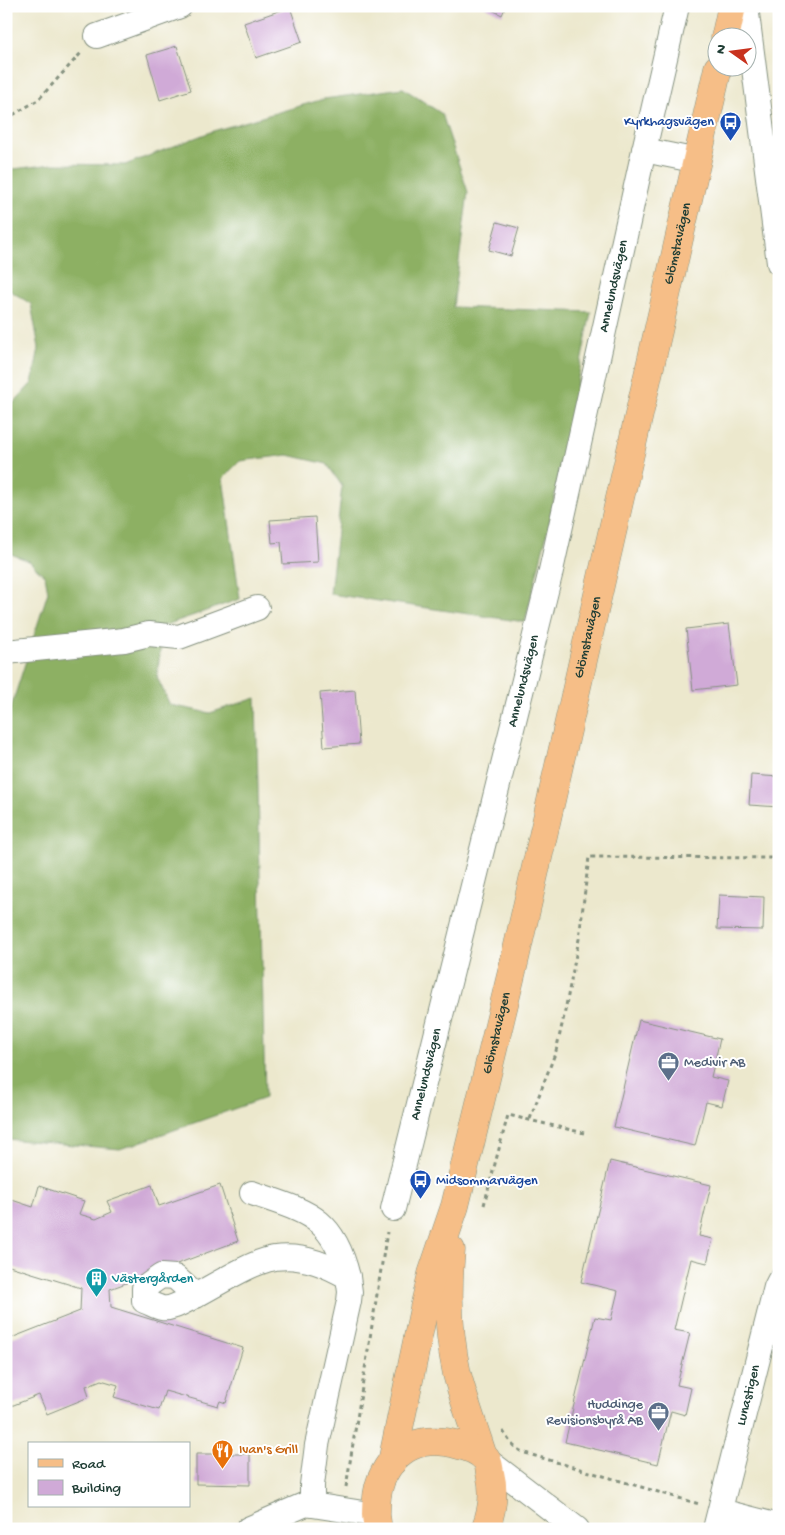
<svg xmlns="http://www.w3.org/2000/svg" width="785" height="1535" font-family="'Gochi Hand',sans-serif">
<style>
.forest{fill:#8db064;stroke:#56764c}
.building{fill:#d0aad7}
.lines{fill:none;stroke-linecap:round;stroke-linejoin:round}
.minor-casing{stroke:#869280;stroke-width:26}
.major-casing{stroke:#869280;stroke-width:29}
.path{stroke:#869280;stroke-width:3;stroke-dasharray:4 4;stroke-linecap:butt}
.minor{stroke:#fff;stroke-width:24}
.major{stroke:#f6be87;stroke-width:28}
.labels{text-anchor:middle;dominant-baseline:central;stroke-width:4;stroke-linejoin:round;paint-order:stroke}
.transit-label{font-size:14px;fill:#164399;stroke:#fff;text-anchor:end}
.street-label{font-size:14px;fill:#1f3d34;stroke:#fff}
.service-label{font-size:14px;fill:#4e5e75;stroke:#fff;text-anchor:start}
.culture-label{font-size:14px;fill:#0d838f;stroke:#fff;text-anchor:start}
.food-label{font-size:14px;fill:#c56008;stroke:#fff;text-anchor:start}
</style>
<rect width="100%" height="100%" fill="#fff"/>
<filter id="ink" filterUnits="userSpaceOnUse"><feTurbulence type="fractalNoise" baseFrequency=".02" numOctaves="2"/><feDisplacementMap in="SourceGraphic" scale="10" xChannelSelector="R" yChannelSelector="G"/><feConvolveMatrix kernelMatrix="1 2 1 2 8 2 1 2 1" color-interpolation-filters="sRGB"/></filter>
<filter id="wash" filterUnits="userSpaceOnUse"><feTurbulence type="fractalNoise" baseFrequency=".0096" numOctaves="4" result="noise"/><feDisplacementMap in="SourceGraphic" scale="20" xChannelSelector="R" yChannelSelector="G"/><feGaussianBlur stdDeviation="1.12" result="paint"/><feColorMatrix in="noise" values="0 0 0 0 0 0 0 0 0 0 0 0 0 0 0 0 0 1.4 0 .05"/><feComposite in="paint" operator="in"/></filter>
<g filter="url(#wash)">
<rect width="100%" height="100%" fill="#ece8cd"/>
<path class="forest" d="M403,88L442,114L468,192L453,307L591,312L549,525L525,622L330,594L342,486L327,464L288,455L240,461L223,478L240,599L163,626L157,677L170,705L210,713L256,698L265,1098L120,1149L6,1139V723L48,592L45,576L29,561L6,552V411L32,383L39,348L31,304L9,290H6V170L53,164L125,165L213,131L324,99Z"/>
<g id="blocks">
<g class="building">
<path d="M484,6H506L502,15Z"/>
<path d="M290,7L302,42L256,58L244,23Z"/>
<path d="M177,46L191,90L160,100L147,55Z"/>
<path d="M497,222L519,228L511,256L489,250Z"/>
<path d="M315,517L318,562L283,564L281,542L272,543L270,520Z"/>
<path d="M729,624L737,685L693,690L686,629Z"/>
<path d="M355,690L359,744L324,747L320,693Z"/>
<path d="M751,775L779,777V807L749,805Z"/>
<path d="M719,895L764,897L763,930L717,929Z"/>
<path d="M639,1020L720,1039L711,1077L728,1081L722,1106L706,1102L695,1146L614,1127Z"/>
<path d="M610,1161L711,1185L699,1236L713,1239L707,1263L691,1259L674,1330L690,1333L677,1385L691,1388L685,1415L671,1411L658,1464L565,1442L595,1317L611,1320L618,1291L581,1282Z"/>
<path d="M152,1185L159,1206L220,1185L238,1241L110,1289L111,1307L243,1348L226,1403L220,1401L218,1406L165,1391L159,1410L114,1397L118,1385L101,1380L86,1386L89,1397L47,1414L39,1395L6,1408V1340L80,1311L81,1288L6,1265V1198L33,1207L39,1186L84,1201L79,1214L96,1219L112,1212L107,1201Z"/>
<path d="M196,1454H250V1485L196,1484Z"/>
</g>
</g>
</g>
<g filter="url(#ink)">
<use href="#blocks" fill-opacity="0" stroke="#869280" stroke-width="1"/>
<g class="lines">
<defs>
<g id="minor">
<path d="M746,6L779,263"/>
<path d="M97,36L180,6"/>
<path d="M644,150L698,161"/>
<path d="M6,652L124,640L149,634L179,637L257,608"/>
<path d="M252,1193C306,1212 333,1215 348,1277"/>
<path id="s1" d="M393,1209L550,575L644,150L677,6"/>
<path d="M196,1296L175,1277L161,1276L144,1288V1301C150,1303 157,1307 162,1308C171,1310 183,1302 191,1298C213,1287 252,1261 275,1258C301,1254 326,1264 348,1277L350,1292L349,1301L317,1445L312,1485V1505"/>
<path d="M488,1461L577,1529"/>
<path d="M721,1511L779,1526"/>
<path d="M248,1529L306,1504L376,1515"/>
<path id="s2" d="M715,1529L776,1287L779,1281"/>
</g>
<g id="major">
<path d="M725,38L732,6"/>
<path d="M451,1250C447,1291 448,1333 457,1374C464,1401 474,1428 483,1456"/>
<path id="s3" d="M392,1462L424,1308L432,1274L455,1206L514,963L718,68"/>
<path d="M377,1529C378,1523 376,1519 376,1514C376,1503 377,1490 381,1480C396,1445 424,1435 459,1445C468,1447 479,1451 486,1459C489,1463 489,1468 490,1473C495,1493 493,1510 485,1529"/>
</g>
</defs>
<use href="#minor" class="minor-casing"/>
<use href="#major" class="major-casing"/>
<g class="path">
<path d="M6,119L38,100L81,53"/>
<path d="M530,1119L556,1051L564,1016L579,939L589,857L779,858"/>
<path d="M484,1205L508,1115L584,1133"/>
<path d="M503,1431C509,1441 514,1449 525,1453L699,1504"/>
<path d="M346,1487L387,1232"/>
</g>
<use href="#minor" class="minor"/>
<use href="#major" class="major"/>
</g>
</g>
<defs>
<symbol id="bus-pin" viewBox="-11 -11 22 30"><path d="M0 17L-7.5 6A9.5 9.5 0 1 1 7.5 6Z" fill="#1a4fb4" stroke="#fff"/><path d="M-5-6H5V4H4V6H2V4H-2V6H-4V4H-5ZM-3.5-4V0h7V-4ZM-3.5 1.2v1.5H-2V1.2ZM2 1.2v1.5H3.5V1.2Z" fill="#fff"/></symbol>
<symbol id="office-pin" viewBox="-11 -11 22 30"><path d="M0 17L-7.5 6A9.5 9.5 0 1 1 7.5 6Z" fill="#5c6f8a" stroke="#fff"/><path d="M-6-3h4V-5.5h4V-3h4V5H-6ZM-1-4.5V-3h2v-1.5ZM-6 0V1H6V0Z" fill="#fff"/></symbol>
<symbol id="building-pin" viewBox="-11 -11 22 30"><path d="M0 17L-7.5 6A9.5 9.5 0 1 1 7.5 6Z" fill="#0f9aa8" stroke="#fff"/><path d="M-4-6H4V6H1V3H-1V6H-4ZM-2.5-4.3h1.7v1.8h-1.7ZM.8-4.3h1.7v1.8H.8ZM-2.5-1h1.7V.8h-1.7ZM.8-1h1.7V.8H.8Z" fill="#fff"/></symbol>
<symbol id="restaurant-pin" viewBox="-11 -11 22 30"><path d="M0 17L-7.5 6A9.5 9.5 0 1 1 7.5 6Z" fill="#e8710a" stroke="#fff"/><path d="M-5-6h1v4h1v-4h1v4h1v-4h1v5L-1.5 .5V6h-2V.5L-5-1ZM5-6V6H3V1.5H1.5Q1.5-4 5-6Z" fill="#fff"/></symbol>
</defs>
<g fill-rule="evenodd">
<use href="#bus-pin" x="718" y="110" width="25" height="34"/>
<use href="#office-pin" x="656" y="1050" width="25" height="34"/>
<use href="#bus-pin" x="408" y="1168" width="25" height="34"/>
<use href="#building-pin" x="84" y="1266" width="25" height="34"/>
<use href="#office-pin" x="646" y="1400" width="25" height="34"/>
<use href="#restaurant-pin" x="210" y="1438" width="25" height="34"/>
</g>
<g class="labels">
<g class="transit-label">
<text x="714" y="122">Kyrkhagsvägen</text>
<text x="436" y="1181" text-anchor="start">Midsommarvägen</text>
</g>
<g class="street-label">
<text stroke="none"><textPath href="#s3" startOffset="1252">Glömstavägen</textPath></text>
<text stroke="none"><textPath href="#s1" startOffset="949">Annelundsvägen</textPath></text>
<text stroke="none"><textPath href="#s3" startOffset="848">Glömstavägen</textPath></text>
<text stroke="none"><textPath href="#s1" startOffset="544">Annelundsvägen</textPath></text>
<text stroke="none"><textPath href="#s3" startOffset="442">Glömstavägen</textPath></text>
<text stroke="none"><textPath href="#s1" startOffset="139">Annelundsvägen</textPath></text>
<text stroke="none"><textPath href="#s2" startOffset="138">Lunastigen</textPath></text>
</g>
<g class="service-label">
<text x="684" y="1063">Medivir AB</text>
<text x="643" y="1405" text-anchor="end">Huddinge<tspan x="643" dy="16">Revisionsbyrå AB</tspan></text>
</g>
<g class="culture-label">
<text x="112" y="1279">Västergården</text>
</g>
<g class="food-label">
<text x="239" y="1450">Ivan's Grill</text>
</g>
</g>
<rect width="785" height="1535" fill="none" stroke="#fff" stroke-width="25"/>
<rect x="28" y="1442" width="162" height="65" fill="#ffffff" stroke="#a5b1ae"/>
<rect x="38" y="1459" width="25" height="8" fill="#f6be87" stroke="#a5b1ae"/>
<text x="72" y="1468" font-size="15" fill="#1f3d34">Road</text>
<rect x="38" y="1480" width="25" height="15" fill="#d0aad7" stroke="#a5b1ae"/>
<text x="72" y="1492" font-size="15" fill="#1f3d34">Building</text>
<g transform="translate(732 52) rotate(284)"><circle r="24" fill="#ffffff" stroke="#a5b1ae"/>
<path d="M0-4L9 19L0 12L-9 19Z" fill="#c8321e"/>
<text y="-8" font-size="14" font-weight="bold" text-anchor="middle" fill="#1f3d34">N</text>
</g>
</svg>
